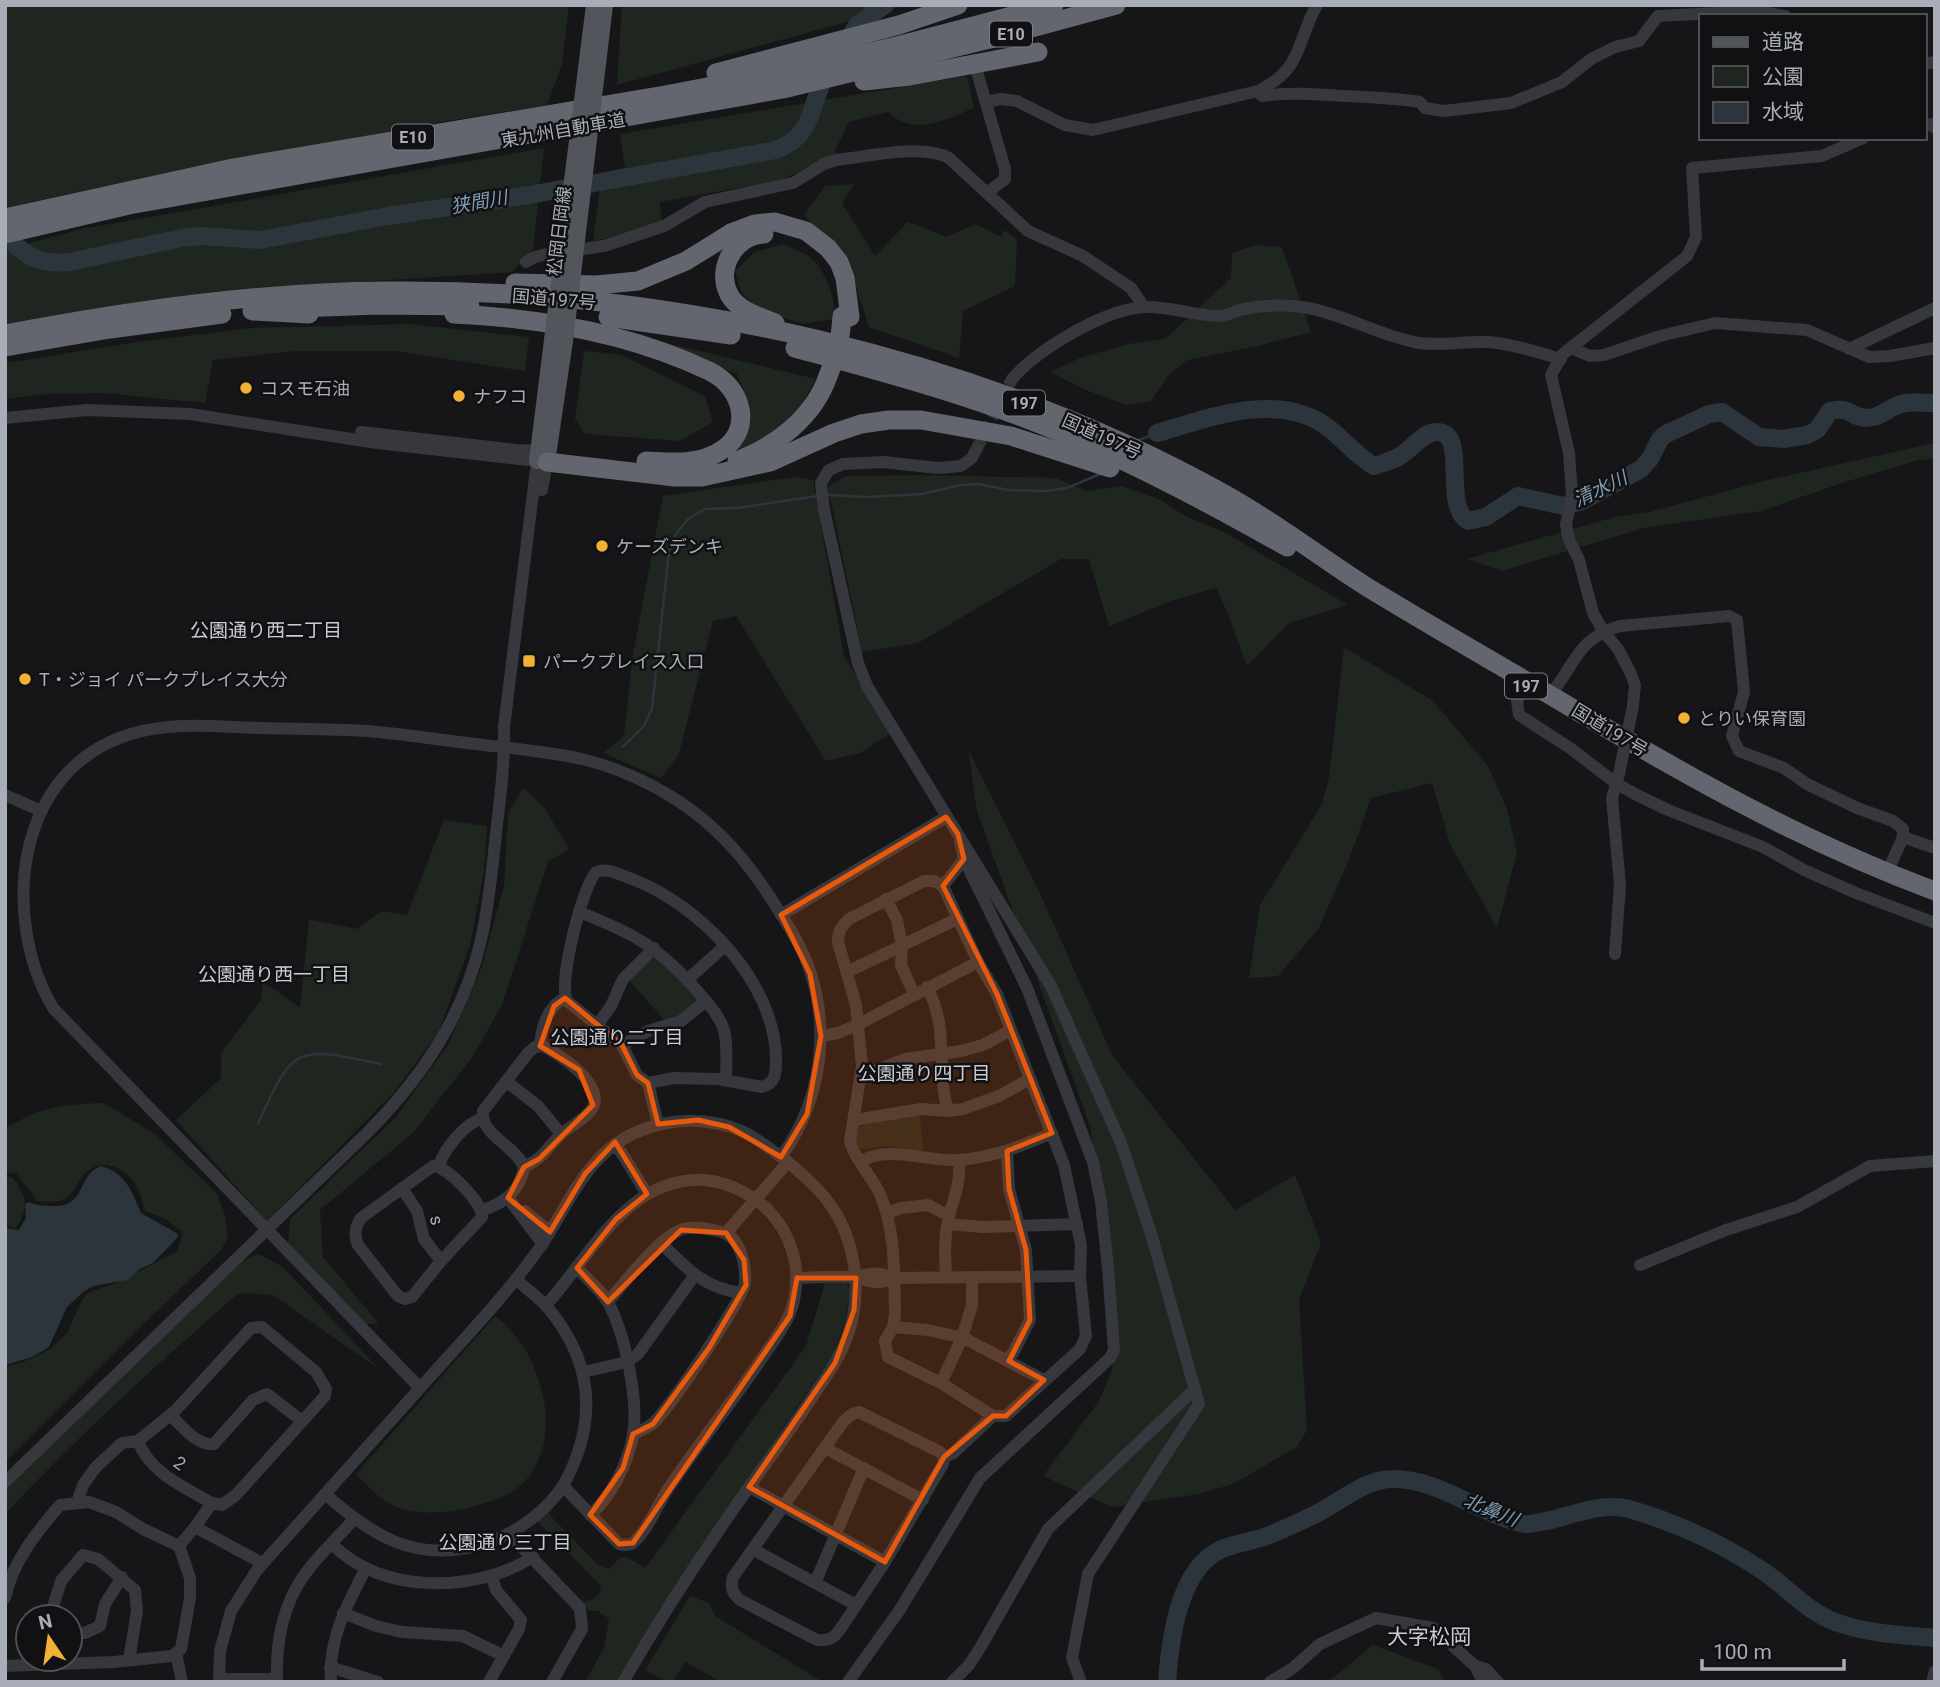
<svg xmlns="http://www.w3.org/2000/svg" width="1940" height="1687" font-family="Roboto,'Noto Sans JP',sans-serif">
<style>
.green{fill:#1e261f}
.water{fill:#2c353c}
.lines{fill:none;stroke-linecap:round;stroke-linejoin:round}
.stream{stroke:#2c353c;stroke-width:2.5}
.river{stroke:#2c353c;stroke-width:18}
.minor-tunnel{stroke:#333438;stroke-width:12;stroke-dasharray:12 6;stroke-linecap:butt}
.minor{stroke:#37383d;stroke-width:12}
.major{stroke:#53555c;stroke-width:16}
.highway{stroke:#63666e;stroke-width:19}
.minor-bridge{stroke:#37383d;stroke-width:12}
.major-bridge{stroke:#53555c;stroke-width:16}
.highway-bridge{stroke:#63666e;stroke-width:19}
.marked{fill:#e8590c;fill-opacity:0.2;stroke:#e8590c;stroke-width:5;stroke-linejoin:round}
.poi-dot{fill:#f2b134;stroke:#111113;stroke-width:2.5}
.labels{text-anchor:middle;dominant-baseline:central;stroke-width:5;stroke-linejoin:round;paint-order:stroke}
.shield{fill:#111113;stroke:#7b7e86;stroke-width:2}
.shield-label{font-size:16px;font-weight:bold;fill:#a8adb8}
.street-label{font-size:18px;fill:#a8adb8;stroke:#111113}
.poi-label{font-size:18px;fill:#a8adb8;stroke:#111113;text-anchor:start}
.water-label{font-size:19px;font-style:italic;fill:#7f9bb3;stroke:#111113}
.neighbourhood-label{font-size:19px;fill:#c9ccd4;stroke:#111113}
.quarter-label{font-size:21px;fill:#c9ccd4;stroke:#111113}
</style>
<rect width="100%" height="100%" fill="#161618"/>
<g class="green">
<path d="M5,5H569L562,64L547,106C440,119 335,143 229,163C154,178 79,189 5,209Z"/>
<path d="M622,5H908L617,85Z"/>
<path d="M967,76L974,108C945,120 914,137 888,112L849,122L833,155L782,180L660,202L662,222L593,242L602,173L625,168L620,134Z"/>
<path d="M544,148L533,250L512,272L250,289L5,324V250L81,229Z"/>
<path d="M854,184L842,203L875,256L908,222L947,237L975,224L1001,237L1004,230L1017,240L1015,286L963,311L959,358L869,327L849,265L804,215L825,186Z"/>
<path d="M783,244C792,248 805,252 812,259C825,270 839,304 833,319L803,324L760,311L741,292L735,271L755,252Z"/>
<path d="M1256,245L1282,247L1311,332L1258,346L1187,360L1168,376L1151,401L1126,405L1086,390L1050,372L1080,358L1128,344L1165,339L1231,278L1232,253Z"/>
<path d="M410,324L529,337L525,371L395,351H296L213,360L205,403L104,393L46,394L5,399V363L144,341L252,328Z"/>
<path d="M641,337L816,379L798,411L765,439L726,458L743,429L750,404L737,374Z"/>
<path d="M584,351L621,355L705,396L713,422L680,441L585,434L575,419Z"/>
<path d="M1935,443V459L1918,460L1842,483L1761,511L1644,528L1502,571L1467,559L1615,517L1650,512L1763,481Z"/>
<path d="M922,475L1056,478L1086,491L1122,486L1161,500L1185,516L1226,533L1348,605L1289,623L1247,666L1226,609L1216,588L1171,601L1109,626L1089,559H1061L918,643L862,652L828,487L846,476Z"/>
<path d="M794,477L813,480L844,656L891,733L860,753L826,761L736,616L713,621L679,754L661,778L603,753L624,736L633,654L663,496Z"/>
<path d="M1344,647L1433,701L1488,766L1507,809L1517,853L1497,928L1450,844L1432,783L1371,798L1350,857L1319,928L1278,976L1249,978L1260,905L1322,804L1329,778Z"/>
<path d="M968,749L1038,889L1112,1055L1235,1210L1295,1175L1321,1243L1299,1300L1307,1430L1297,1447L1233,1484L1199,1494L1112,1507L1043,1476L1099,1401L1113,1367L1091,1129L977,811Z"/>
<path d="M523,788L544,807L569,849L548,862L502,1005L473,1056L414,1132L320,1210L323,1257L379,1324H366L288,1246L290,1219L395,1118L448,1045L481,969L504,886L508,813Z"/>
<path d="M444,820L487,826L484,872L470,945L438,1033L395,1091L267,1221L176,1120L221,1078V1053L261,1000L263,982L300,1007L309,919L356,929L382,911L407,915Z"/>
<path d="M654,951L702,1001L683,1016L666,1022L629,980Z"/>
<path d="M104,1103L155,1134L217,1194L225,1215L228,1236L222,1249L140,1327L5,1462V1367L23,1362L49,1350L67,1333L82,1300L89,1292L119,1282L177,1251L183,1233L164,1218L145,1211C142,1203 140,1192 136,1185C123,1164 97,1156 81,1178C74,1187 73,1197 59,1201C53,1203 44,1201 37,1201L17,1174L5,1172V1129C39,1107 65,1104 104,1103Z"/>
<path d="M920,1114L923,1151L886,1146L866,1149L859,1148C855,1140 854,1132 861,1126Z"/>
<path d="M5,1176L13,1178C27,1198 29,1207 16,1228L5,1226Z"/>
<path d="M259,1254L283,1267L380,1370L273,1295L239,1293C158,1363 79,1435 5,1514V1491L14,1480L240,1262Z"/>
<path d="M825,1283H846L851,1291L844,1326L833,1355L781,1431L624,1682H585L604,1648L609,1619L598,1611H589L583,1602L594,1599L601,1591L600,1585L536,1520L546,1511L597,1564L609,1569L620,1558L627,1557L645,1568L806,1346Z"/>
<path d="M495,1316C517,1333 531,1355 539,1381C552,1420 548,1468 512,1492C501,1500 484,1503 472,1507C449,1513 426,1515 403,1509C383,1504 370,1488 356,1474Z"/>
<path d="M690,1596L709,1603L715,1616L823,1682H721L686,1662L672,1682H667L645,1670Z"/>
<path d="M1373,1645L1438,1669L1445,1682H1328Z"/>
</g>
<path class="water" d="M101,1166C126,1173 132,1192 141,1213L178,1234L177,1238L153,1263L140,1269L127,1280L93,1286L83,1292L67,1307L49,1347L32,1357L5,1365V1228L19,1230L26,1218L25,1204L28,1202C36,1205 43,1206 51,1206C88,1208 76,1175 101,1166Z"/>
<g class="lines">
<g class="stream">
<path d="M1139,440L1157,433"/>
<path d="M828,495L868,497L922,494L960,485L978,484L1009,490L1046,491L1067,488L1100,474"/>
<path d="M623,747L644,726L652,708L669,551L676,534L688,519L705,509L737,508L818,496"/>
<path d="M258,1124C294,1043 296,1047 381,1064"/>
</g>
<g class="river">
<path d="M845,45L858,24L885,5"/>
<path d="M5,236C28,257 38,265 69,262L182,238L201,236L260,240L388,216L529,195L776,150C818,133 807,105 828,72"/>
<path d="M1157,433C1206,419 1271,393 1320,422C1340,434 1353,454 1374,466C1383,463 1392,461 1400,456C1411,450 1423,432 1436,432C1470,431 1441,504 1468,521L1486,517L1518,496L1563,506L1580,502L1641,469L1650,459L1660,439L1666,434L1709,414L1722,412L1759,437L1783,439L1807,435L1817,430L1830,411C1851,406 1850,417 1866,418C1879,418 1886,410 1896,406C1907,400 1923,403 1935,403"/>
<path d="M1167,1682C1170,1641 1178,1570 1220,1550C1232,1544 1248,1542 1261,1538C1279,1532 1297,1523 1314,1515C1341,1502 1364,1478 1395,1479C1442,1480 1480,1515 1525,1524C1533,1525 1543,1521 1551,1520C1575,1514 1604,1502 1629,1509C1677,1523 1721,1543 1763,1571C1790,1589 1807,1613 1841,1624C1871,1634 1903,1635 1935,1638"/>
</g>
<path class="minor-tunnel" d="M976,450L1012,379"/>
<g class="minor">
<path d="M1924,64L1935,62"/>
<path d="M977,72L1005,169V179L988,192"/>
<path d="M1258,91L1262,96C1290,92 1316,94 1344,96C1369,97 1394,98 1420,102L1425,108L1444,111L1511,103L1562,82L1591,59L1615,47L1639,41L1658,16L1757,11L1785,16"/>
<path d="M986,102L1001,99L1017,101L1065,125L1093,130L1258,91C1304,68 1295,44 1317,5"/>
<path d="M1924,126L1931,124L1935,128"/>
<path d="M526,262L535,257L547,254L604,246L664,226L705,202L793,183L824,164L836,160C867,157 922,143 949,158L1028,231L1083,256L1131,288L1144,307"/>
<path d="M1573,349L1590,356L1604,355L1660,336L1715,323L1807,330L1869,357L1890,356L1935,348"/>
<path d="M1849,349L1935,308"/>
<path d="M1012,379C1038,349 1105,309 1145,307C1170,306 1194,316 1219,316C1228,316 1236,310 1244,309C1265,305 1287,304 1308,308C1346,315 1380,336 1419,343C1442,346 1465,341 1488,342C1512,344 1537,352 1561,359"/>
<path d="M5,418L87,410L190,414L377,443L547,462L542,490"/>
<path d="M361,432L516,450L545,451"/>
<path d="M976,450L972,458L961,466L938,468L883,462L843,464L829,470L821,483L824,510L858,663L867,686L1051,986L1121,1143L1152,1237L1199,1404L1088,1574L1072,1658L1081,1682"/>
<path d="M1524,686L1517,701L1519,715L1570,748L1617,784L1637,795L1668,810L1763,847L1804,870L1856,893L1935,923"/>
<path d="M1550,695C1576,664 1576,639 1620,626L1729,616L1737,620L1744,692L1732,736L1739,751L1784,768L1807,784L1857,808L1893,821L1903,829V837"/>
<path d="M1633,706L1635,685L1631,674L1618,649L1603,631L1593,613L1579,560L1569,540L1566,525L1572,495L1569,453L1551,375L1563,354L1687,256L1696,237L1692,168L1822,156L1863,138"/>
<path d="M5,795L37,809"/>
<path d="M1887,873L1903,837L1935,848"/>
<path d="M924,881H934L943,886L978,962L997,994L1064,1165L1081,1245L1080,1276L1086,1336L1080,1349L1006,1416H993L941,1383L888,1357L885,1341L893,1327L895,1315C894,1275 896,1231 880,1194C872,1177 854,1158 850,1141L862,1066L856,1005L838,942C838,931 841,927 849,919Z"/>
<path d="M943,886L964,859"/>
<path d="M886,899L897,920L902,946L901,965L914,994"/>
<path d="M579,912C636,934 660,948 700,994C709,1004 720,1017 724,1030C728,1046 726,1063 726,1079"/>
<path d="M781,915L946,817"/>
<path d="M1615,954L1620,885L1612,798L1618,778"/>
<path d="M847,972L957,919"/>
<path d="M687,980L725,946"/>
<path d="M927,987C950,1030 935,1067 948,1111"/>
<path d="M598,1024L611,1006L623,979L654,948"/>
<path d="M821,1036L838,1033L857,1025L978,962"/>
<path d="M622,1045L637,1075L648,1083L674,1078L718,1079L762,1087C777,1083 776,1071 776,1057C774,981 700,905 632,879C620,875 608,867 596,872C582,887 558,983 567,1001L622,1045L648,1031L681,1021L706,1001"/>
<path d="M540,1046C541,1029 548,1005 565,998"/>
<path d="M861,1073H869L905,1059L961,1051L983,1045L1011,1030"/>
<path d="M507,1082L538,1106L561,1134"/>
<path d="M648,1083L658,1124"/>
<path d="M855,1120L921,1109L948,1111L963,1109L999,1096L1030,1079"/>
<path d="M614,1145L621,1152L647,1194"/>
<path d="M862,1161C887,1145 928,1162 958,1160C991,1158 1022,1146 1052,1133"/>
<path d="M433,1166C447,1166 483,1203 482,1217L441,1261L412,1297L405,1299L398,1296L358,1245C354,1236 355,1226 361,1218Z"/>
<path d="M439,1166C444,1149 465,1123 483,1118"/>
<path d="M402,1188L417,1211L424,1239L441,1261"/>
<path d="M508,1198L543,1244"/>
<path d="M483,1210C505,1203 520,1191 524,1167C516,1146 480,1135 483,1111L528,1053L535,1047L542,1046C559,1053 609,1087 591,1110C584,1120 570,1126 561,1134C546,1149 545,1157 524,1167"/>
<path d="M525,1211L550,1232"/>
<path d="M887,1213L901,1208L928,1205L949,1216"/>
<path d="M948,1224L983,1227L1077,1224"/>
<path d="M726,1233L788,1162"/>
<path d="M661,1243C687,1269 704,1288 741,1293"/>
<path d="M1640,1265L1726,1230L1797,1207L1870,1166L1935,1161"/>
<path d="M577,1268C587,1279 602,1291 609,1304C625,1335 639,1401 633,1435C628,1463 612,1496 590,1515"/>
<path d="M946,1277C945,1258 944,1240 948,1221C953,1198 961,1185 959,1160"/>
<path d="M797,1278C816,1278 837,1275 855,1278C875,1281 873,1286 894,1278"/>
<path d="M856,1278C870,1272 880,1272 894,1278L1080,1276"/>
<path d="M516,1279C526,1289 539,1297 548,1308C595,1364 597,1424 563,1486L619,1544C624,1545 629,1546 634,1542C647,1531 658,1504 668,1489C697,1446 729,1406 758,1364C771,1344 789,1324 794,1300C801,1268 792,1236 770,1212C754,1195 728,1182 705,1180C627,1176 591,1256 546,1305"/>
<path d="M608,1302C625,1282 657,1240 680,1230C692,1225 710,1229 722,1232C741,1238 746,1265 745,1282C745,1297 666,1414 652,1424C647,1428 639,1431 633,1434"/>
<path d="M893,1327L928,1330L964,1338L1044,1380"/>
<path d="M1006,1360L1013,1353L1030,1320L1026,1250L1009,1189L1007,1151"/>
<path d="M583,1372L627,1362L638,1354L694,1276"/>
<path d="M941,1383L962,1338L972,1305V1277"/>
<path d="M859,1412L940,1452L944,1457L943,1464L885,1562L841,1628C834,1638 830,1641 817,1640L740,1600C732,1593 730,1587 733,1577L843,1422L852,1414Z"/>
<path d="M170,1415C182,1426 197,1446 214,1444L253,1400L267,1394L302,1421"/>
<path d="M138,1441C150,1473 184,1487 212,1503"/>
<path d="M825,1448L923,1500"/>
<path d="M944,1457L952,1454L993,1416"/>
<path d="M5,1482L368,1132C422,1077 463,1017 481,940C489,906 492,870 496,834C500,798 505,763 504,727L537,461"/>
<path d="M749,1487L885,1562"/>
<path d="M325,1494C347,1513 369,1531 396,1542C456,1566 528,1537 563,1486"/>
<path d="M77,1503L83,1485L96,1467L122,1443L138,1441L175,1411L251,1328L262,1327L316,1372L326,1389L325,1396L236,1495L222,1505L212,1503L195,1527"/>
<path d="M513,1533L517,1542L580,1608L582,1629L552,1682"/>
<path d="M332,1544C381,1595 476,1593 533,1557"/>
<path d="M179,1546L195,1527L262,1563"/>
<path d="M754,1550L856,1605"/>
<path d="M815,1583L864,1468"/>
<path d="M5,1598C13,1561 36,1533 60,1505L89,1502L116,1512L143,1529L179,1546L190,1578V1598L181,1649L172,1656L114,1662L5,1666"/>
<path d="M343,1613L376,1626L402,1632L463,1636L504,1656"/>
<path d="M50,1617L61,1581L83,1555L98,1559L135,1590L137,1611L129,1660"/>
<path d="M70,1633H85L100,1626L105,1604L122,1577"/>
<path d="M176,1653L182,1682"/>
<path d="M1475,1666L1486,1669L1498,1682"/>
<path d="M330,1667L378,1682"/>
<path d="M219,1679H277C276,1649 281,1617 295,1590C309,1563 335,1541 354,1519"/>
<path d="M219,1682L220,1651L231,1611L257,1570L420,1388"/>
<path d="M331,1682C328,1639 347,1605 366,1568"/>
<path d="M489,1682L519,1629L521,1620L496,1590L492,1577"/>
<path d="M623,1682C658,1622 695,1564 735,1507C762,1468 791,1430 817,1390C828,1374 839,1358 846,1340C864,1295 856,1236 826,1199C815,1185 801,1173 788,1162C774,1152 760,1140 744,1132C692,1110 630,1121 593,1165C571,1190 558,1223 538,1250C503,1299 460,1343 420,1388L53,1008C0,918 14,769 131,734C173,721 218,727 261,728C297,729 332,729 367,731C406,734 445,741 484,745C517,749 550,752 582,759C612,766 641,779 667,794C726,829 759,876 793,934C834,1004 828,1092 781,1157"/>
<path d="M848,1682L899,1611L980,1478L1110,1358L1114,1350L1108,1268L1101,1202L1093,1162L1027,988L964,859L960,842"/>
<path d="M952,1682L969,1665L980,1648L1048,1529L1195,1389"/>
<path d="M1270,1682L1293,1668L1320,1644L1376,1618L1433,1628L1475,1666L1483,1682"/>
<path d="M1932,1682L1935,1671"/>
</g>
<g class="major">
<path d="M537,461L552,340"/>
<path d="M547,462L565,341"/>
</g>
<g class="highway">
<path d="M716,73L899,25L958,5"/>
<path d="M864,81L910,76L1038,52"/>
<path d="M5,218L233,168L665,95L780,73L901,45L1054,5"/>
<path d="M5,234L129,205L783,89L994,38L1116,5"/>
<path d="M764,234C733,235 713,273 732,299C742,312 761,317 775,323"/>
<path d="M515,283L596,285L638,281L686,261L731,233L755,224L775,222L806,231L828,248L839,262L845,278L850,317"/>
<path d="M297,308L379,305L470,306"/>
<path d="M252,311L309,314"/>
<path d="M454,314C541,318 631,334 709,371C745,388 755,435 715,454C694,465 670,462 646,461"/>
<path d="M608,317L731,335"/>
<path d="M5,334C132,310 258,292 387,291C670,288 980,357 1228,496C1276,523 1320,557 1367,587C1429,625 1493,661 1555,698C1680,772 1798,840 1935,891"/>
<path d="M5,347L110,329L222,314"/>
<path d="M795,348C886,373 977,397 1064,434C1142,467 1214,506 1287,547"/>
<path d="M737,461C776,446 814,417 828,376"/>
<path d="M547,462L675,477H702L770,462L834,433L861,424L889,420H921L1011,436L1110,468"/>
</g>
<path class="minor-bridge" d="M1619,774L1633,706"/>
<g class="major-bridge">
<path d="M552,340L594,5"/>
<path d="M565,341L605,5"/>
</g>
<path class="highway-bridge" d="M828,376C837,356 841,339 842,316"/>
</g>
<path class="marked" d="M946,817L958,834L964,859L943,886L997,994L1052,1133L1007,1151L1009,1189L1026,1250L1030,1320L1009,1361L1044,1380L1006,1416H993L944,1457L885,1562L749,1487L835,1363L854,1310L856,1278H797L790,1316L633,1543L619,1544L590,1515L623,1468L633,1434L653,1424L709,1348L746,1285L744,1260L726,1233L681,1230L608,1302L577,1268L616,1219L647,1194L615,1142L585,1174L550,1232L508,1198L524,1167L539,1159L593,1105L579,1070L540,1046L554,1006L565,998L622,1045L637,1075L648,1083L658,1124L698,1120L729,1127L781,1157L807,1114L821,1036L810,974L781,915Z"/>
<g class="poi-dot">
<circle cx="246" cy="388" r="7"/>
<circle cx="459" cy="396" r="7"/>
<circle cx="602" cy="546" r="7"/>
<rect x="522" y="654" width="14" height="14" rx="3.5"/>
<circle cx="25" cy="679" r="7"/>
<circle cx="1684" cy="718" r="7"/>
</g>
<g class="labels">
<g class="shield">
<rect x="990" y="21.5" width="42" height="25" rx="5"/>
<rect x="392" y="124.5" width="42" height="25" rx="5"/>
<rect x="1003" y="390.5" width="42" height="25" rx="5"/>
<rect x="1505" y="673.5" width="42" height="25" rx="5"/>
</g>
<g class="shield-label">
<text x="1011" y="34">E10</text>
<text x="413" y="137">E10</text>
<text x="1024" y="403">197</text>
<text x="1526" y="686">197</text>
</g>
<g class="street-label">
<text transform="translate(563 130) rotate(-10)">東九州自動車道</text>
<text transform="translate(559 231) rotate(-83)">松岡日岡線</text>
<text transform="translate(554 299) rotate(5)">国道197号</text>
<text transform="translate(1102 436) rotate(24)">国道197号</text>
<text transform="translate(1610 730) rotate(31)">国道197号</text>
<text transform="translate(437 1220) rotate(75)">s</text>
<text transform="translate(180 1463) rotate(36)">2</text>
</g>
<g class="poi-label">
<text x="260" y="388">コスモ石油</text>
<text x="473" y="396">ナフコ</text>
<text x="616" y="546">ケーズデンキ</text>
<text x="543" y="661">パークプレイス入口</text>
<text x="39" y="679">T・ジョイ パークプレイス大分</text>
<text x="1698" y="718">とりい保育園</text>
</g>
<g class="water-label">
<text transform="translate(479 202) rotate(-10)">狭間川</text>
<text transform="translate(1600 489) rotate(-26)">清水川</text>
<text transform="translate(1491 1510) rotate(22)">北鼻川</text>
</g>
<g class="neighbourhood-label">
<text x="266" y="630">公園通り西二丁目</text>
<text x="274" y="974">公園通り西一丁目</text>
<text x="617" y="1037">公園通り二丁目</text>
<text x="924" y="1073">公園通り四丁目</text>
<text x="505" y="1542">公園通り三丁目</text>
</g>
<g class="quarter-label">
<text x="1429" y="1637">大字松岡</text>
</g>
</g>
<rect width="1940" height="1687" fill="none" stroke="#a8adb8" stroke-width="14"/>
<rect x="1699" y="14" width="228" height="126" fill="#111113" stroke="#4d4f55" stroke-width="2"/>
<rect x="1713" y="37" width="35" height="10" fill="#53555c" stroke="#4d4f55" stroke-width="2"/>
<text x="1762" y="49" font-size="21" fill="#a8adb8">道路</text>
<rect x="1713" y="66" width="35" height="21" fill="#1e261f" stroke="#4d4f55" stroke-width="2"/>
<text x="1762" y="84" font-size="21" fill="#a8adb8">公園</text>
<rect x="1713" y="102" width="35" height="21" fill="#2c353c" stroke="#4d4f55" stroke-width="2"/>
<text x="1762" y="119" font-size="21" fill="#a8adb8">水域</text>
<g transform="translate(49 1638) rotate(347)"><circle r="33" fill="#111113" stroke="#4d4f55" stroke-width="2"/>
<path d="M0-5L12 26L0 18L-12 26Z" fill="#f2b134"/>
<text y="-10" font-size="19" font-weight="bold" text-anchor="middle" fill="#a8adb8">N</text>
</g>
<path d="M1702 1659v10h142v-10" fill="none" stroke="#a8adb8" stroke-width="3.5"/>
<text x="1713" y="1659" font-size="21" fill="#a8adb8" stroke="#111113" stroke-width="5" paint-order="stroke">100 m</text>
</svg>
